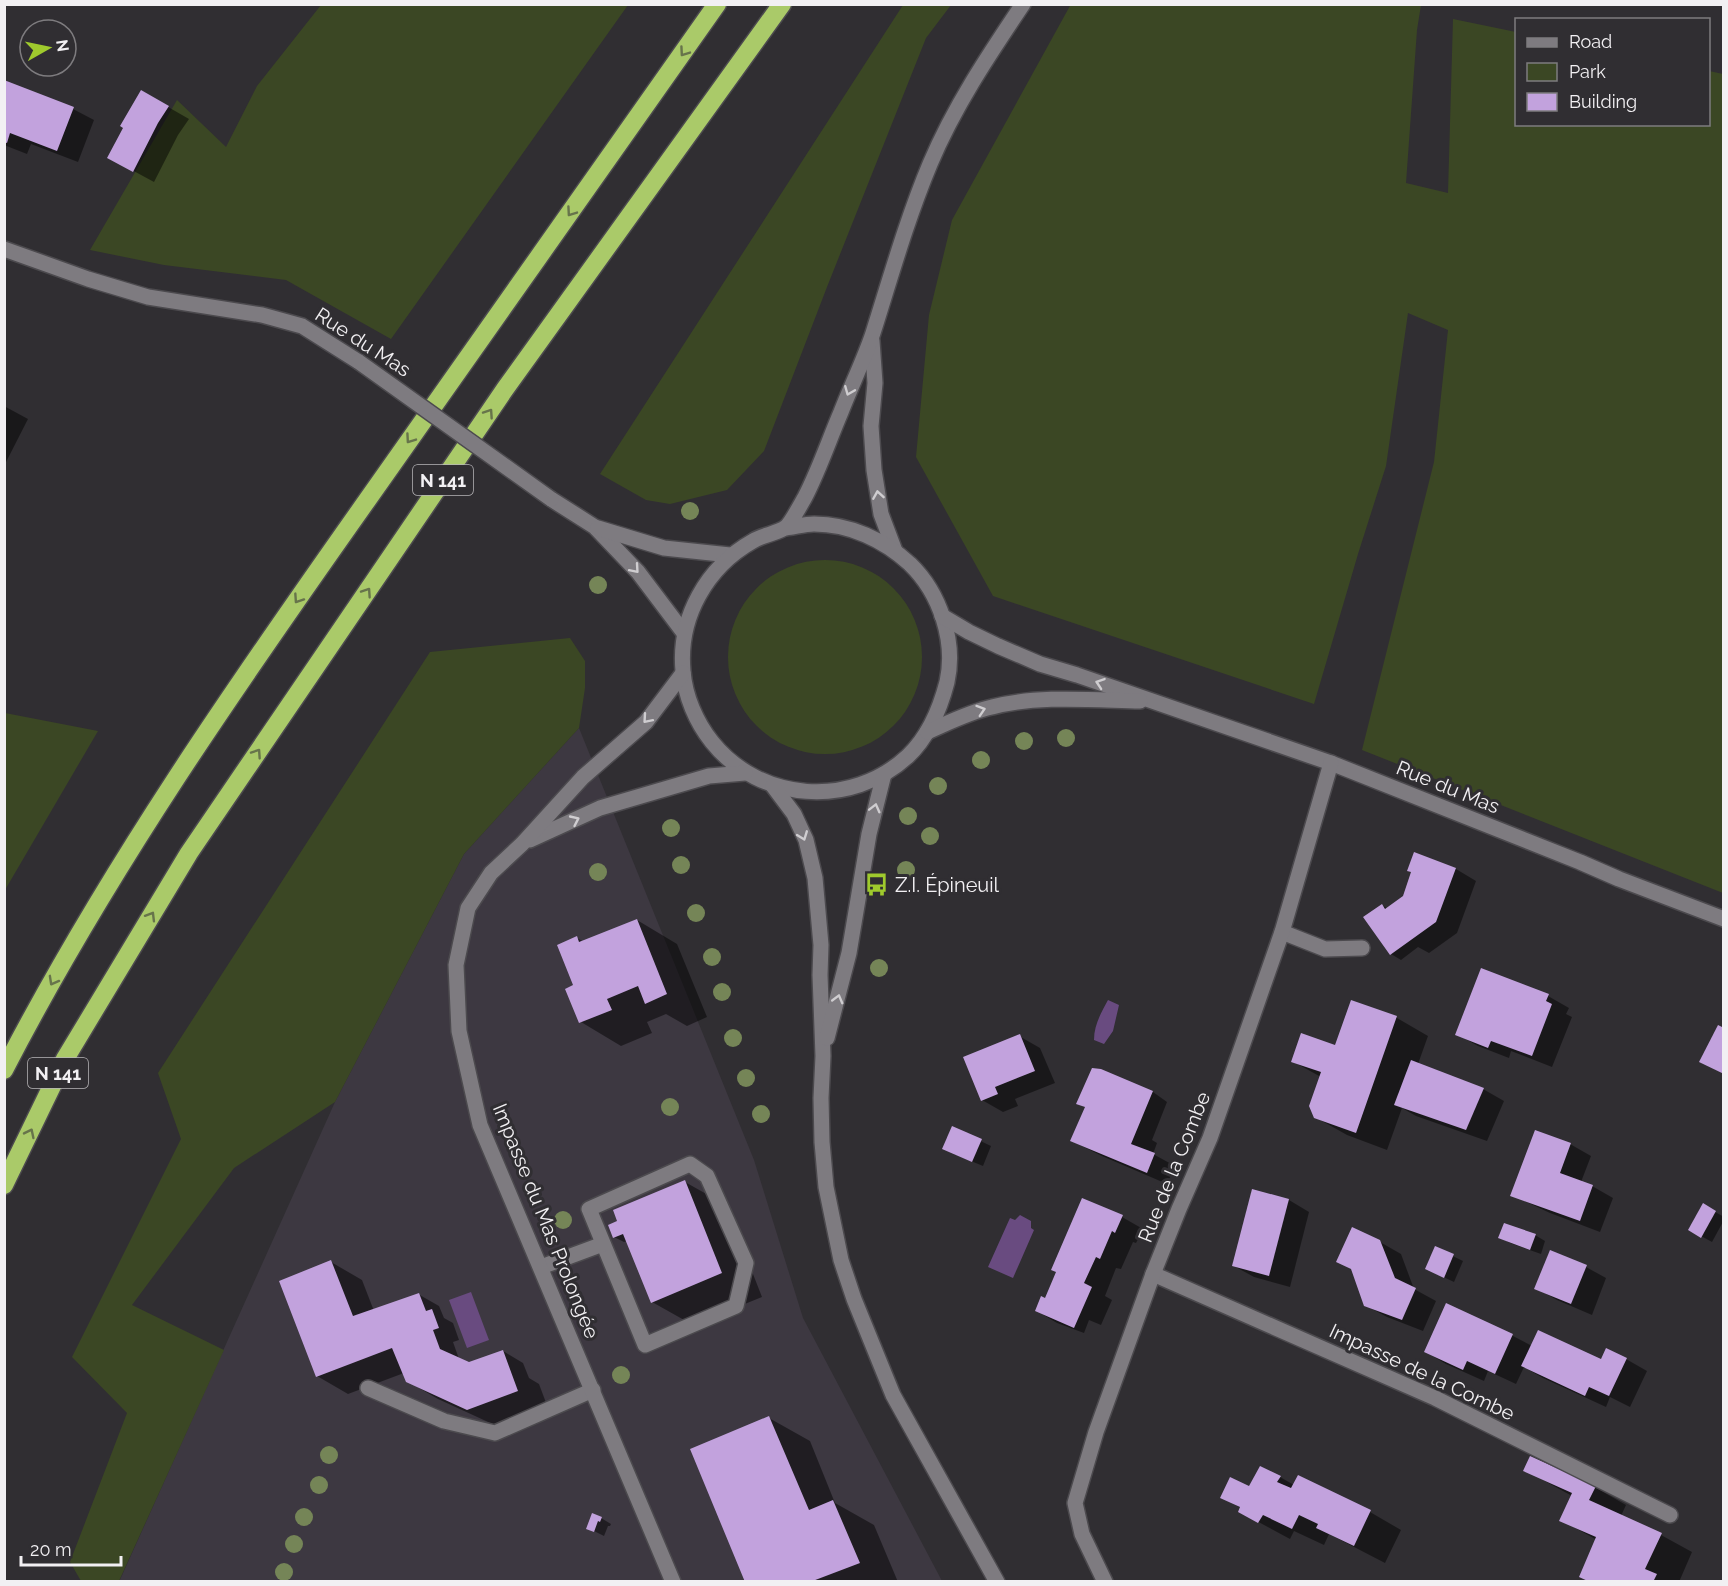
<svg xmlns="http://www.w3.org/2000/svg" width="1728" height="1586" font-family="Raleway,sans-serif">
<style>
.built{fill:#3d3841}
.green{fill:#3b4724}
.water{fill:#694b80}
.shadow{fill:#0007}
.building{fill:#c2a2dd}
.lines{fill:none;stroke-linecap:round;stroke-linejoin:round}
.minor-casing{stroke:#4c4a4e;stroke-width:18}
.highway-casing{stroke:#4c4a4e;stroke-width:21}
.minor{stroke:#7e7b80;stroke-width:15}
.highway{stroke:#aaca69;stroke-width:18}
.minor-bridge-casing{stroke:#4c4a4e;stroke-width:18;stroke-linecap:butt}
.minor-bridge{stroke:#7e7b80;stroke-width:15}
.tree{fill:#758557}
.oneway{stroke:#67744b}
.oneway2{stroke:#cfcdd0}
.labels{text-anchor:middle;dominant-baseline:central;stroke-width:6;stroke-linejoin:round;paint-order:stroke}
.shield{fill:#302e32;stroke:#b8b6b9;stroke-width:1.5}
.shield-label{font-size:18px;font-weight:bold;fill:#f2f0f3}
.street-label{font-size:20px;fill:#f2f0f3;stroke:#302e32}
.poi-label{font-size:20px;fill:#f2f0f3;stroke:#302e32;text-anchor:start}
</style>
<rect width="100%" height="100%" fill="#302e32"/>
<path class="built" d="M579,728L754,1160L803,1318L942,1581L119,1582L335,1102L464,854Z"/>
<g class="green">
<path d="M1071,4L1421,5L1417,30L1406,183L1448,193L1453,19L1516,32V124H1708L1709,71L1723,74V893L1362,750L1434,462L1448,330L1408,313L1386,466L1358,554L1314,704L993,596L916,457L929,315L952,220Z"/>
<path d="M321,5H628L391,339L286,280L164,265L90,250L177,100L226,147L257,86Z"/>
<path d="M903,5H951L926,38L827,287L764,451L727,490L670,504L646,500L600,474Z"/>
<circle cx="825" cy="657" r="97"/>
<path d="M570,638L585,661V688L579,728L464,854L335,1102L234,1168L132,1305L224,1350L119,1581H81L70,1562L127,1413L72,1357L181,1139L158,1073L430,652Z"/>
<path d="M5,713L98,731L5,890L4,713Z"/>
</g>
<g class="water">
<path d="M1108,1000L1119,1005L1113,1031L1104,1044L1094,1040C1094,1025 1101,1013 1108,1000Z"/>
<path d="M1020,1215L1031,1221V1228L1034,1230L1013,1278L988,1267L1010,1218L1015,1220Z"/>
<path d="M471,1292L489,1340L467,1348L449,1300Z"/>
</g>
<g class="shadow">
<path d="M4,82L73,109L94,120L78,162L31,144L27,154L4,145Z"/>
<path d="M142,92L189,119L178,135L154,182L130,169Z"/>
<path d="M4,406L28,419L4,466Z"/>
<path d="M1415,854L1456,869L1476,881L1457,933L1429,953L1418,947L1401,960L1391,954L1382,905L1388,909L1404,897L1413,872Z"/>
<path d="M637,920L677,944L707,1017L687,1026L666,1014L647,1022L652,1033L621,1046L581,1022L575,986L577,938L584,942Z"/>
<path d="M1548,996L1569,1008L1566,1014L1572,1017L1552,1067L1511,1051L1509,1058L1478,1046L1457,1034Z"/>
<path d="M1352,1002L1397,1018L1428,1036L1418,1064L1483,1089L1504,1101L1487,1141L1416,1116L1402,1108L1387,1150L1347,1135L1315,1117L1321,1077L1292,1061L1336,1047Z"/>
<path d="M1019,1036L1040,1048L1055,1083L1015,1099L1018,1106L1003,1112L982,1100Z"/>
<path d="M1101,1071L1153,1092L1167,1102L1152,1140L1157,1143L1153,1154L1175,1166L1167,1184L1102,1156L1072,1141L1086,1108L1078,1103Z"/>
<path d="M953,1128L991,1146L983,1166L954,1154Z"/>
<path d="M1570,1144L1591,1156L1581,1182L1592,1186L1613,1198L1600,1232L1550,1213L1512,1195Z"/>
<path d="M685,1182L726,1205L762,1297L693,1325L652,1302L627,1241L624,1242L614,1237Z"/>
<path d="M1289,1200L1309,1212L1290,1287L1254,1277L1234,1266Z"/>
<path d="M1703,1205L1724,1217V1220L1712,1242L1690,1230Z"/>
<path d="M1122,1217L1143,1229L1136,1243L1133,1242L1121,1269L1116,1268L1105,1296L1112,1300L1101,1325L1089,1320L1084,1333L1057,1323L1037,1311L1053,1303Z"/>
<path d="M1535,1235L1545,1241L1541,1254L1510,1243L1500,1237Z"/>
<path d="M1380,1242L1401,1254L1414,1289L1436,1301L1423,1331L1387,1317L1365,1305L1353,1270L1338,1262Z"/>
<path d="M1436,1248L1463,1261L1454,1282L1437,1274Z"/>
<path d="M331,1262L362,1280L374,1311L418,1294L439,1306L444,1318L453,1323L459,1340L453,1342L459,1359L469,1364L503,1351L523,1363L529,1378L539,1384L548,1408L499,1427L438,1399L407,1381L404,1373L348,1394L317,1376Z"/>
<path d="M1586,1267L1606,1278L1592,1315L1557,1300L1536,1288Z"/>
<path d="M1447,1305L1513,1336L1532,1346L1602,1361L1626,1359L1647,1371L1630,1407L1610,1397L1606,1407L1543,1378L1524,1367L1516,1384L1488,1371L1484,1381L1446,1364L1426,1352Z"/>
<path d="M769,1418L810,1441L835,1503L874,1525L898,1582H747Z"/>
<path d="M1531,1458L1596,1488L1626,1505L1621,1516L1661,1535L1692,1552L1679,1582H1590L1597,1540L1561,1520L1572,1496L1525,1470Z"/>
<path d="M1280,1477L1294,1485L1370,1512L1401,1530L1385,1563L1329,1534L1324,1545L1294,1531L1290,1539L1240,1512L1241,1508L1222,1497Z"/>
<path d="M601,1518L611,1524L610,1526H608L604,1536L588,1528Z"/>
</g>
<g class="building">
<path d="M4,80L74,107L57,151L10,133L7,143L4,142Z"/>
<path d="M141,90L169,106L158,123L133,172L107,158L123,128L120,126Z"/>
<path d="M1414,852L1456,868L1436,922L1390,955L1363,917L1382,904L1385,909L1403,896L1411,872L1407,871Z"/>
<path d="M637,919L667,994L645,1004L638,986L607,999L612,1010L579,1023L565,989L573,985L557,945L577,936L579,942Z"/>
<path d="M1481,968L1549,994L1546,1001L1552,1004L1532,1056L1491,1041L1488,1048L1455,1035Z"/>
<path d="M1351,1000L1397,1016L1356,1133L1314,1118L1309,1106L1321,1072L1291,1062L1301,1033L1335,1045Z"/>
<path d="M1718,1025L1724,1028V1074L1699,1062Z"/>
<path d="M1020,1034L1035,1071L995,1087L998,1094L981,1101L963,1057Z"/>
<path d="M1411,1060L1484,1088L1466,1130L1394,1105Z"/>
<path d="M1092,1068L1101,1069L1153,1091L1131,1144L1155,1153L1147,1173L1070,1141L1085,1107L1076,1104Z"/>
<path d="M952,1126L982,1139L972,1162L942,1149Z"/>
<path d="M1535,1130L1571,1143L1560,1173L1593,1185L1580,1221L1510,1196Z"/>
<path d="M685,1180L722,1273L651,1303L623,1234L613,1238L608,1225L617,1221L613,1210Z"/>
<path d="M1252,1189L1289,1199L1269,1276L1232,1266Z"/>
<path d="M1082,1198L1123,1215L1115,1233L1112,1231L1100,1259L1096,1257L1084,1283L1092,1287L1074,1328L1035,1311L1041,1296L1045,1298L1056,1272L1051,1270Z"/>
<path d="M1703,1203L1716,1211L1701,1238L1688,1230Z"/>
<path d="M1504,1223L1536,1234L1530,1250L1498,1238Z"/>
<path d="M1352,1227L1380,1240L1395,1278L1416,1288L1402,1320L1364,1306L1351,1269L1336,1262Z"/>
<path d="M1435,1246L1454,1254L1444,1278L1425,1269Z"/>
<path d="M1550,1250L1587,1265L1571,1304L1534,1289Z"/>
<path d="M331,1260L353,1316L419,1293L426,1311L432,1309L439,1328L433,1330L440,1349L469,1362L503,1350L518,1391L467,1410L406,1382L392,1348L316,1377L279,1281Z"/>
<path d="M1446,1303L1513,1334L1495,1374L1467,1361L1463,1370L1424,1352Z"/>
<path d="M1538,1330L1601,1359L1606,1348L1627,1358L1609,1396L1589,1387L1585,1396L1521,1366Z"/>
<path d="M769,1416L809,1510L833,1500L860,1563L810,1582H745L690,1449Z"/>
<path d="M1530,1456L1596,1486L1589,1500L1662,1533L1645,1569L1657,1574L1653,1582H1590L1579,1577L1596,1537L1559,1521L1572,1493L1523,1471Z"/>
<path d="M1260,1466L1281,1476L1277,1482L1291,1488L1298,1475L1371,1510L1354,1546L1316,1528L1318,1524L1299,1515L1292,1529L1263,1515L1258,1523L1238,1512L1240,1507L1220,1498L1230,1477L1249,1486Z"/>
<path d="M592,1513L602,1517L600,1522L598,1521L594,1532L586,1529Z"/>
</g>
<g class="lines">
<defs>
<g id="minor">
<path d="M4,249L88,279L148,297L262,315L302,326L359,362"/>
<path d="M872,341L875,383L871,426L874,470L881,514L895,551"/>
<path d="M551,499L595,527L638,572L684,633"/>
<path d="M598,528L664,548L730,555"/>
<path d="M786,528C795,527 805,524 814,524C850,524 884,540 910,564C940,593 956,641 947,682C940,709 929,736 908,756C851,809 760,802 712,742C696,722 685,696 683,671C678,617 707,567 753,541C762,535 779,533 786,527C791,523 801,504 805,497C819,470 829,440 841,412C851,386 864,360 873,333C891,276 907,219 930,164C954,107 988,56 1023,4"/>
<path d="M942,616L969,632L998,646L1040,664L1077,675L1331,763L1580,862L1619,879L1724,919"/>
<path d="M927,732C948,723 969,712 992,707C1037,695 1093,700 1140,701"/>
<path d="M773,786L794,814L806,840L815,878L821,945L820,975L823,1056L821,1098L822,1142L826,1187L841,1260L854,1299L893,1395L997,1582"/>
<path d="M530,840L600,808L709,776L745,773"/>
<path d="M1282,932L1325,949L1362,948"/>
<path d="M827,1038L849,953L869,834L884,774"/>
<path d="M690,1164L707,1176L746,1263L736,1306L645,1345L589,1209Z"/>
<path d="M541,1267L603,1244"/>
<path d="M1153,1274L1435,1398L1670,1515"/>
<path d="M368,1388L444,1421L495,1433L593,1390"/>
<path d="M673,1582L480,1125L459,1031L456,965L468,908L491,873L522,844L583,777L646,722L683,673"/>
<path d="M1105,1582L1082,1534L1075,1503L1096,1432L1153,1274L1179,1209L1210,1138L1282,932L1331,763"/>
</g>
<g id="highway">
<path d="M4,1070C108,869 238,683 368,499C484,334 601,169 717,4"/>
<path d="M4,1185L65,1059L189,853L505,389L782,4"/>
</g>
</defs>
<use href="#minor" class="minor-casing"/>
<use href="#highway" class="highway-casing"/>
<use href="#minor" class="minor"/>
<use href="#highway" class="highway"/>
<defs>
<path id="minor-bridge" d="M359,362L551,499"/>
</defs>
<use href="#minor-bridge" class="minor-bridge-casing"/>
<use href="#minor-bridge" class="minor-bridge"/>
</g>
<g class="tree">
<circle cx="690" cy="511" r="9"/>
<circle cx="598" cy="585" r="9"/>
<circle cx="1066" cy="738" r="9"/>
<circle cx="1024" cy="741" r="9"/>
<circle cx="981" cy="760" r="9"/>
<circle cx="938" cy="786" r="9"/>
<circle cx="908" cy="816" r="9"/>
<circle cx="671" cy="828" r="9"/>
<circle cx="930" cy="836" r="9"/>
<circle cx="681" cy="865" r="9"/>
<circle cx="906" cy="870" r="9"/>
<circle cx="598" cy="872" r="9"/>
<circle cx="696" cy="913" r="9"/>
<circle cx="712" cy="957" r="9"/>
<circle cx="879" cy="968" r="9"/>
<circle cx="722" cy="992" r="9"/>
<circle cx="733" cy="1038" r="9"/>
<circle cx="746" cy="1078" r="9"/>
<circle cx="670" cy="1107" r="9"/>
<circle cx="761" cy="1114" r="9"/>
<circle cx="563" cy="1220" r="9"/>
<circle cx="621" cy="1375" r="9"/>
<circle cx="329" cy="1455" r="9"/>
<circle cx="319" cy="1485" r="9"/>
<circle cx="304" cy="1517" r="9"/>
<circle cx="294" cy="1544" r="9"/>
<circle cx="284" cy="1572" r="9"/>
</g>
<defs><path id="oneway-chevron" d="M-2-3.5L2.5 0L-2 3.5" fill="none" stroke-width="1.6" stroke-linecap="round" stroke-linejoin="round" transform="scale(1.5)"/></defs>
<g class="oneway">
<use href="#oneway-chevron" transform="translate(684 52) rotate(125)"/>
<use href="#oneway-chevron" transform="translate(571 212) rotate(125)"/>
<use href="#oneway-chevron" transform="translate(489 413) rotate(-56)"/>
<use href="#oneway-chevron" transform="translate(410 439) rotate(125)"/>
<use href="#oneway-chevron" transform="translate(367 592) rotate(-56)"/>
<use href="#oneway-chevron" transform="translate(298 599) rotate(124)"/>
<use href="#oneway-chevron" transform="translate(257 753) rotate(-56)"/>
<use href="#oneway-chevron" transform="translate(151 916) rotate(-59)"/>
<use href="#oneway-chevron" transform="translate(53 981) rotate(119)"/>
<use href="#oneway-chevron" transform="translate(30 1133) rotate(-64)"/>
</g>
<g class="oneway2">
<use href="#oneway-chevron" transform="translate(849 391) rotate(112)"/>
<use href="#oneway-chevron" transform="translate(878 495) rotate(-99)"/>
<use href="#oneway-chevron" transform="translate(635 569) rotate(49)"/>
<use href="#oneway-chevron" transform="translate(1100 683) rotate(-161)"/>
<use href="#oneway-chevron" transform="translate(981 710) rotate(-18)"/>
<use href="#oneway-chevron" transform="translate(647 719) rotate(131)"/>
<use href="#oneway-chevron" transform="translate(875 808) rotate(-76)"/>
<use href="#oneway-chevron" transform="translate(575 820) rotate(-25)"/>
<use href="#oneway-chevron" transform="translate(803 836) rotate(69)"/>
<use href="#oneway-chevron" transform="translate(838 999) rotate(-75)"/>
</g>
<defs>
<symbol id="bus-bare" viewBox="-9 -9 18 18"><path d="M-5-6H5V4H4V6H2V4H-2V6H-4V4H-5ZM-3.5-4V0h7V-4ZM-3.5 1.2v1.5H-2V1.2ZM2 1.2v1.5H3.5V1.2Z" fill="#9fca2d" stroke="#302e32" stroke-width="2.5" paint-order="stroke"/></symbol>
</defs>
<g fill-rule="evenodd">
<use href="#bus-bare" x="860" y="868" width="33" height="33"/>
</g>
<g class="labels">
<g class="shield">
<rect x="413" y="465" width="60" height="30" rx="4.5"/>
<rect x="28" y="1058" width="60" height="30" rx="4.5"/>
</g>
<g class="shield-label">
<text x="443" y="480">N 141</text>
<text x="58" y="1073">N 141</text>
</g>
<g class="street-label">
<text transform="translate(363 342) rotate(33)">Rue du Mas</text>
<text transform="translate(1448 787) rotate(22)">Rue du Mas</text>
<text transform="translate(1174 1167) rotate(-68)">Rue de la Combe</text>
<text transform="translate(546 1221) rotate(68)">Impasse du Mas Prolongée</text>
<text transform="translate(1422 1372) rotate(25)">Impasse de la Combe</text>
</g>
<g class="poi-label">
<text x="895" y="885">Z.I. Épineuil</text>
</g>
</g>
<rect width="1728" height="1586" fill="none" stroke="#f2f0f3" stroke-width="12"/>
<rect x="1515" y="18" width="195" height="108" fill="#302e32" stroke="#7e7c7f" stroke-width="1.5"/>
<rect x="1527" y="38" width="30" height="9" fill="#7e7b80" stroke="#7e7c7f" stroke-width="1.5"/>
<text x="1569" y="48" font-size="18" fill="#f2f0f3">Road</text>
<rect x="1527" y="63" width="30" height="18" fill="#3b4724" stroke="#7e7c7f" stroke-width="1.5"/>
<text x="1569" y="78" font-size="18" fill="#f2f0f3">Park</text>
<rect x="1527" y="93" width="30" height="18" fill="#c2a2dd" stroke="#7e7c7f" stroke-width="1.5"/>
<text x="1569" y="108" font-size="18" fill="#f2f0f3">Building</text>
<g transform="translate(48 48) rotate(81)"><circle r="28" fill="#302e32" stroke="#7e7c7f" stroke-width="1.5"/>
<path d="M0-4.5L10 22L0 15L-10 22Z" fill="#9fca2d"/>
<text y="-9" font-size="16" font-weight="bold" text-anchor="middle" fill="#f2f0f3">N</text>
</g>
<path d="M21 1556v9h100v-9" fill="none" stroke="#f2f0f3" stroke-width="3"/>
<text x="30" y="1556" font-size="18" fill="#f2f0f3" stroke="#302e32" stroke-width="4.5" paint-order="stroke">20 m</text>
</svg>
